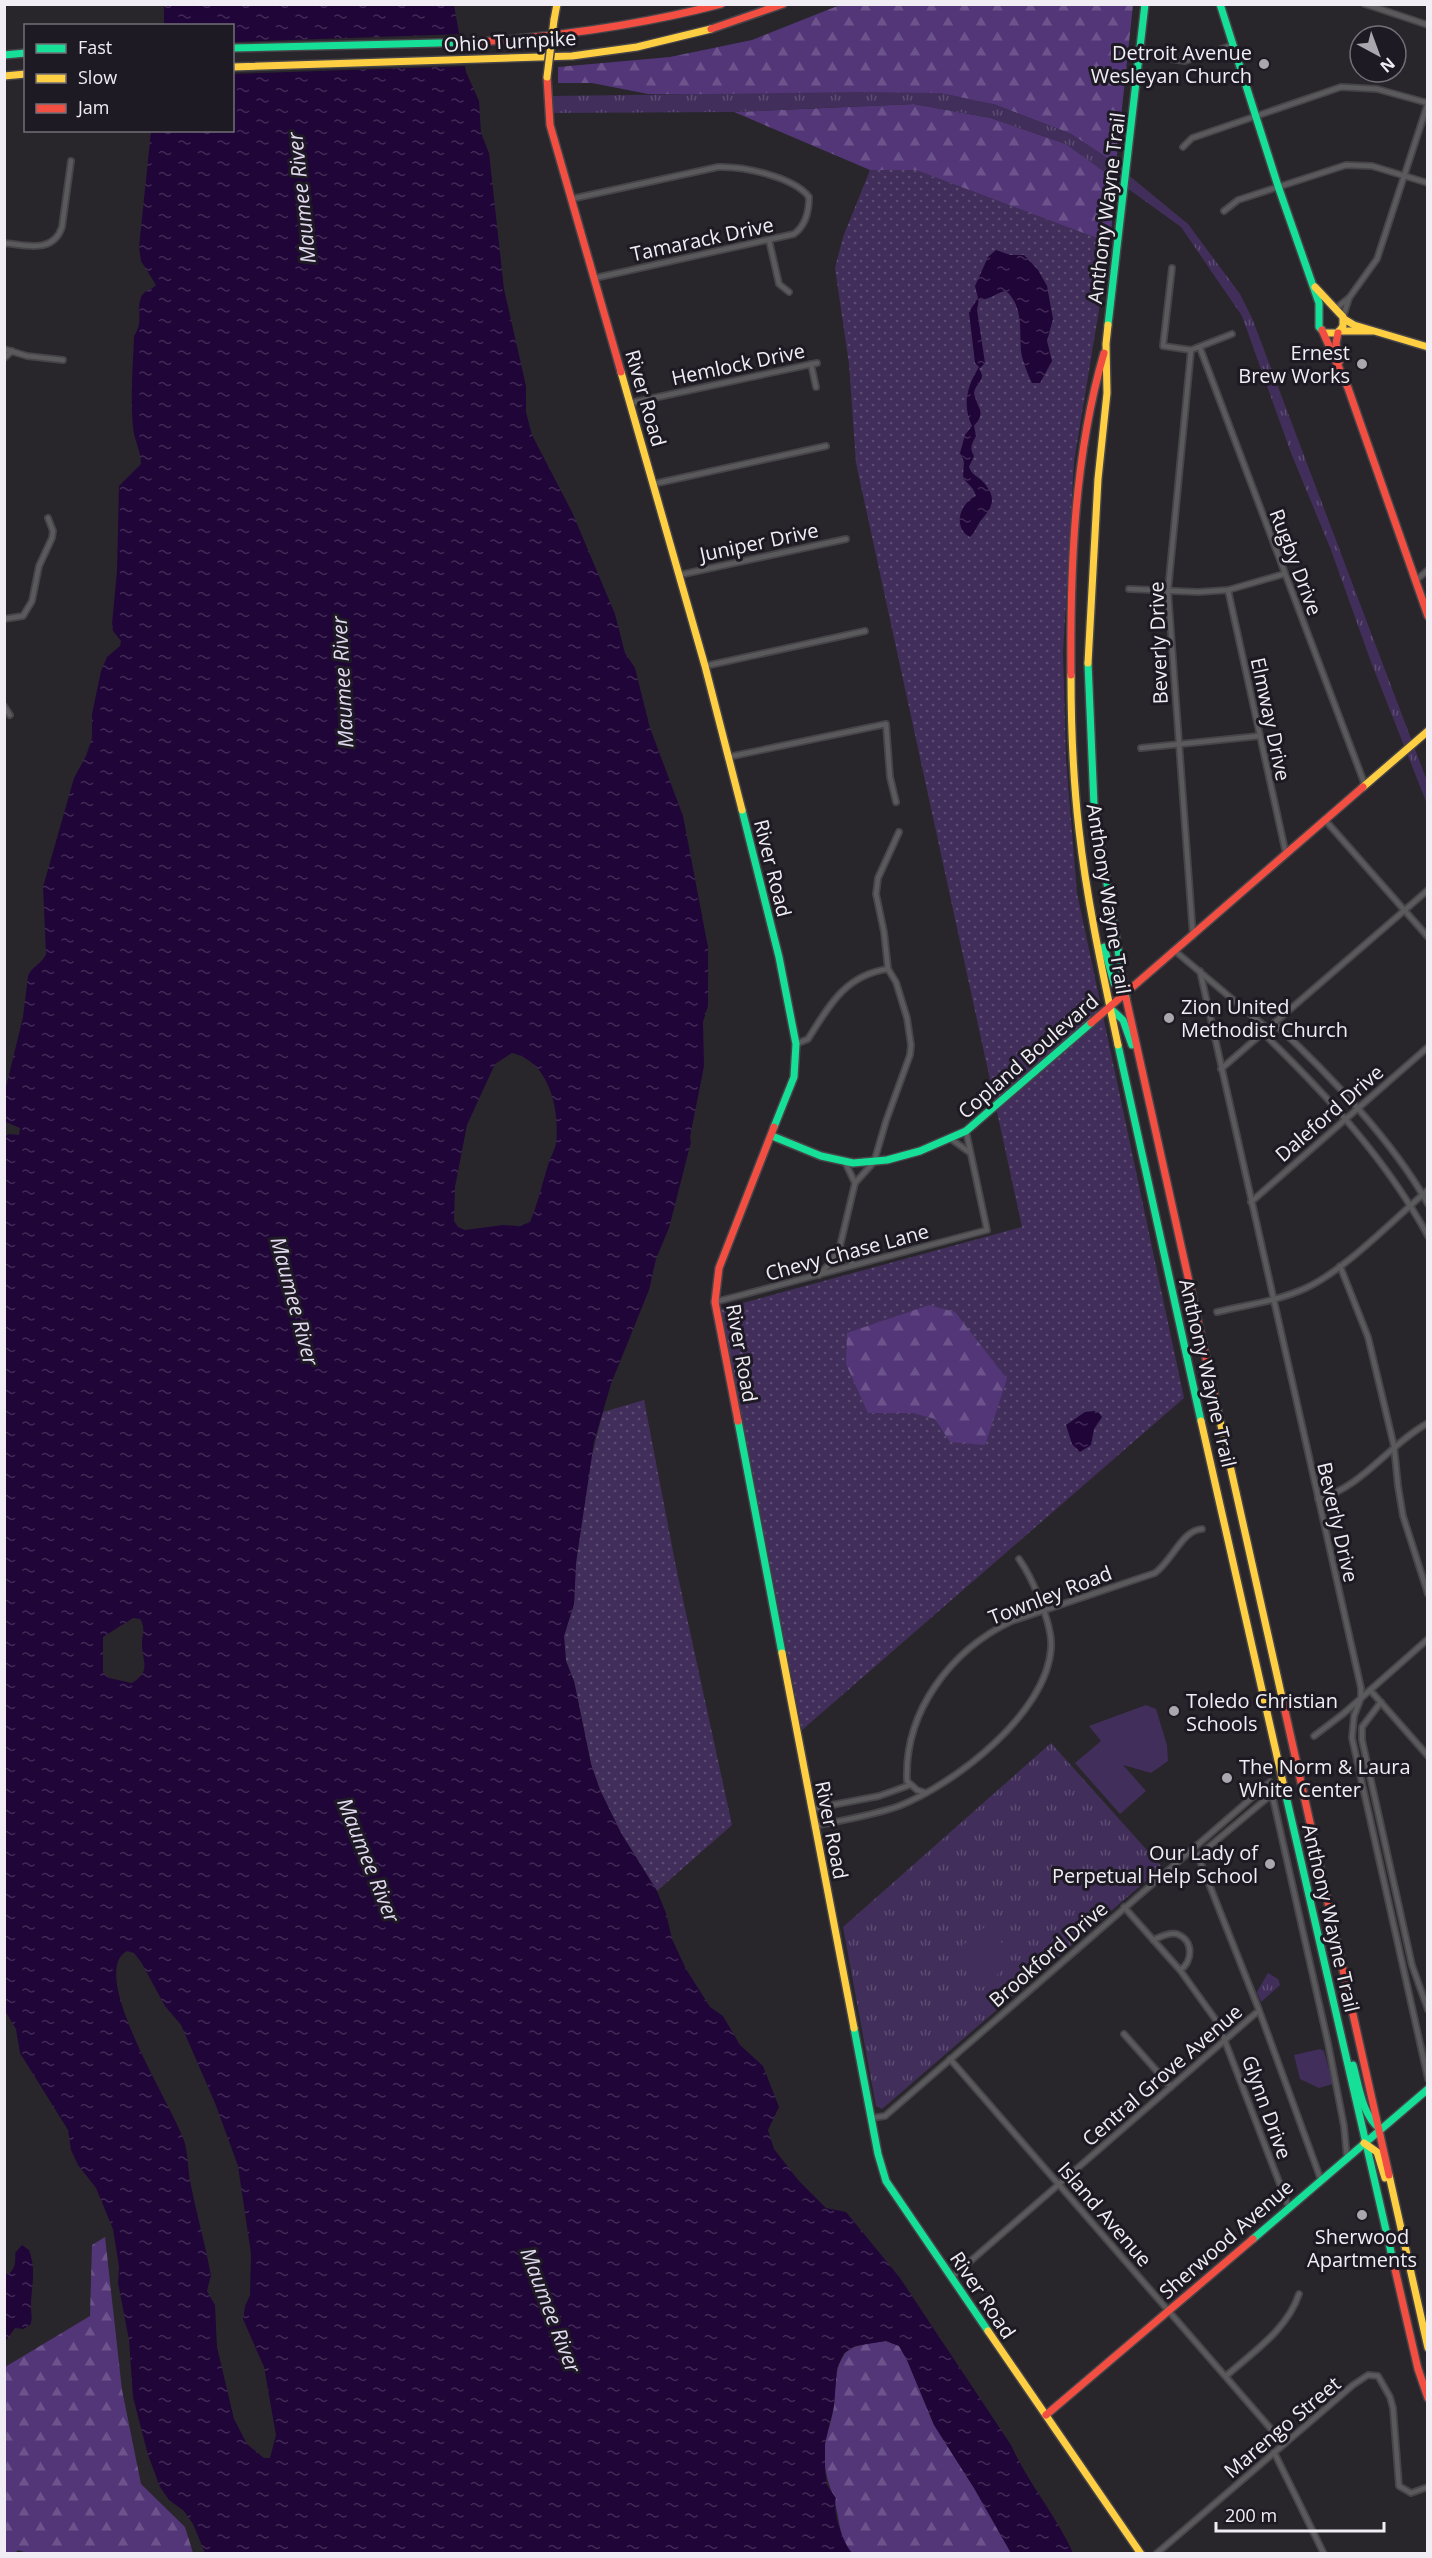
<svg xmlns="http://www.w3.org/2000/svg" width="1432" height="2558" font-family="'Open Sans',sans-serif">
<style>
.grass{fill:url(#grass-dots)}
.forest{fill:url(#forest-firs)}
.park{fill:url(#park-tufts)}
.pitch{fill:#412e5a}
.water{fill:url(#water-ripples);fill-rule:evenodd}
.pier{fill:#28262b}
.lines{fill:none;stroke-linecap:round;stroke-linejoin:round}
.street-casing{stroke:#464448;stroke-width:8}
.fast-casing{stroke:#464448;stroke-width:10}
.slow-casing{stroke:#464448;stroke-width:10}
.jam-casing{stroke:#464448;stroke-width:10}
.street{stroke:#5a595c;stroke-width:4.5}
.fast{stroke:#16e098;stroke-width:7}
.slow{stroke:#ffcf43;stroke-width:7}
.jam{stroke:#f24e42;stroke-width:7}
.slow-bridge-casing{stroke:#464448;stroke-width:10;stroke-linecap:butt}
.slow-bridge{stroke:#ffcf43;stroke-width:7}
.poi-dot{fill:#aaa8ae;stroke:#1e1a23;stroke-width:2}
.labels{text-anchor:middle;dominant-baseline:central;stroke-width:6;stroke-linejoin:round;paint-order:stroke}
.street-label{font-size:20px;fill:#f0eef4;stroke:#1e1a23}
.poi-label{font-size:20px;fill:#f0eef4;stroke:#1e1a23;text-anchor:end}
.water-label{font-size:21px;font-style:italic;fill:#e1d9ef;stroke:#1e1a23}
</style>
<defs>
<pattern id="grass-dots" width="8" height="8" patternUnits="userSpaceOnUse" patternTransform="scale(1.5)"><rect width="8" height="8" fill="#412e5a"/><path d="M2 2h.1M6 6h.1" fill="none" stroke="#5d4d72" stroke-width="1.8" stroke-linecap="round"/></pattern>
<pattern id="forest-firs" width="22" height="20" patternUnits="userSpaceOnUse" patternTransform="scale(1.5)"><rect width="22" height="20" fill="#533678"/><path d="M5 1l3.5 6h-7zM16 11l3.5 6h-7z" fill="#6c538c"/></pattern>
<pattern id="park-tufts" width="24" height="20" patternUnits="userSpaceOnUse" patternTransform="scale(1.5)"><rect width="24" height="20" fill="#412e5a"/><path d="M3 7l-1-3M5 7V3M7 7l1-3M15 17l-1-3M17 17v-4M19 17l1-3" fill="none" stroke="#5d4d72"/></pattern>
<pattern id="water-ripples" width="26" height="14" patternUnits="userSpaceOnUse" patternTransform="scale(1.5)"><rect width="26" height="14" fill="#200538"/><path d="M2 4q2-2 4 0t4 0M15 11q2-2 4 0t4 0" fill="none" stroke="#412a55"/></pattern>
</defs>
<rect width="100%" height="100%" fill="#28262b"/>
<g class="grass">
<path d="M870,170H916L1110,243L1074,462L1063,653L1066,759L1077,893L1184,1398L802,1730L721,1309L1022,1227L856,463L849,364L835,268L843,237Z"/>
<path d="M644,1400L676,1567L732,1825L657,1891L621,1833L600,1790L591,1764L574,1681L566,1661L564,1636L574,1604L576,1563L588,1471L603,1412Z"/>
</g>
<g class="forest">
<path d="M840,5H1133L1116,164L1071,134L993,104L735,95L648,94L592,83H558V67L670,57L752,40Z"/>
<path d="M914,104L991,118L1066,144L1116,180L1110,243L916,170H870L734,112Z"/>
<path d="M929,1305L955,1312L1007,1379L985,1445L950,1442L935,1419L913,1413H868L846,1364L847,1333Z"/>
<path d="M105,2237L122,2390L141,2484L185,2527L193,2553L30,2554L18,2550L15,2553H5V2367L90,2316L92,2245Z"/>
<path d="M886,2341L899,2346L907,2360L934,2425L974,2488L1011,2553H852C839,2539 840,2521 835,2503C828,2480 823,2470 825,2445C827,2431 833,2418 834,2404C836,2388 834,2369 844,2355C851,2344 873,2343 886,2341Z"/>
</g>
<g class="park">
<path d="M861,92L941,93L993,104L1071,134L1109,159L1188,224L1240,294L1252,318L1427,781V804L1371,662L1331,550L1291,453L1242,316L1181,227L1066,144L991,118L914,104L734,112L554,113L552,96Z"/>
<path d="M1051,1743L1162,1867L882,2109L876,2106L843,1927Z"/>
<path d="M1268,1973L1278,1979L1280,1985L1261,2002L1257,1992Z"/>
</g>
<g class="pitch">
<path d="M1146,1705L1156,1709L1167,1745L1168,1761L1151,1773L1123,1765L1146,1791L1120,1814L1075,1763L1101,1741L1089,1726Z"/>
<path d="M987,1925L1006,1948L1000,1972L981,1989L956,1959V1951Z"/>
<path d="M1320,2049L1324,2051L1333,2084L1319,2088L1300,2079L1294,2055Z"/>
</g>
<g class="water">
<path d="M164,5H454L466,72L479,101L481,133L489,153L504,289L526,386V412L532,435L572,512L615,614L625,653L635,668L650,728L683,816L708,947V1006L703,1022L704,1066L690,1137L691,1142L669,1228L656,1259L649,1290L611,1384L594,1442L576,1563L574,1604L564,1636L566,1661L574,1681L591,1764L600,1790L621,1833L657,1891L666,1913L672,1939L686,1969L710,2007L723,2016L740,2045L763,2066L779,2107L768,2130L774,2149L799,2181L826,2208L846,2212L900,2278L1011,2445C1028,2483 1056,2515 1073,2553H1011L974,2488L934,2425L907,2360L899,2346L886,2341L855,2346L844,2353L837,2368L834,2406L825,2443V2470L827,2485L836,2498C832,2512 843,2543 852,2553H205L193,2524L184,2511L169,2500L160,2487L148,2455L133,2397L129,2340L118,2283L119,2267L113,2229L96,2188L78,2165L71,2150L68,2130L20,2053L16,2029L5,2011L4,1137L9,1134L19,1135L20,1128L6,1122L5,1091L23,1017L28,976C32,966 42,964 46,954L43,887L74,778L86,756L92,738V714L101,671L107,657L120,646L121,641L113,631L112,624L117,571L119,486L141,464C141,451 134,440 133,427C130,397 133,366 134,336C144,321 136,312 141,297C144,290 152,290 156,285L141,261L139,247L151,131L232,130V26L164,25ZM512,1053C549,1061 560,1109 556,1143C555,1150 550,1158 548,1165C542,1184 538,1203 530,1222L520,1226L503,1225L465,1230L458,1227L454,1221L455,1187L467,1125L495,1064ZM133,1618L140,1619C146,1628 142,1634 142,1644C142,1662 152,1670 132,1683L109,1678L103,1672V1637ZM127,1951L134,1953L141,1962L165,2006L181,2025L215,2103L238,2166L251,2254L250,2295L245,2306L243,2319L264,2367L276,2435L270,2458H264L247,2444L234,2419L217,2347L215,2305L207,2291L211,2275C205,2243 196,2212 190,2181C188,2169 188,2156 185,2144C178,2114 85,1974 127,1951Z"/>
<path d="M996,250L1010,255H1024L1038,270L1047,286L1053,319L1047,341L1052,361L1040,383H1032C1028,375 1022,360 1021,351C1019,330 1024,307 1006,291C996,292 990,301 979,299L977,310L985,363L979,369C987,380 976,382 974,393C977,409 987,411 974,426L976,436C972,443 969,448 974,456L969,467C972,476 980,477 985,484C996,498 993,506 983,518C977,524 977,530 970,537C952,527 960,503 976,496L973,489L963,478L964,462L960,453L965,435L972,426C962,405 967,386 979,367L975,363L969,312L978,298L975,286L988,257Z"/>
<path d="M1094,1411L1099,1413L1102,1417L1094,1429L1091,1445L1080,1452L1072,1444L1066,1425L1085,1412Z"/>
<path d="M22,2245L29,2250C37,2272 31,2285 31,2307C31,2314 33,2318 30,2325L23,2329L15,2328L5,2342V2275C15,2272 16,2262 15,2253Z"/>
</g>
<path class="pier" d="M463,34L468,66L233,74V42Z"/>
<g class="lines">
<defs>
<g id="street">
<path d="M1365,4L1428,25"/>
<path d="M1171,59L1185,61L1233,45"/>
<path d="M1183,147L1192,138L1341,87L1377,89L1428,103"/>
<path d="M571,199L718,167C743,166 794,177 809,197C809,211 805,226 794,234L595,278"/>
<path d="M1224,211L1238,200L1346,165L1372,166L1428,183"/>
<path d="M769,240L779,284L789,292"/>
<path d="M4,243C26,245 53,254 62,227L71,161"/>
<path d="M1172,268L1163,346L1191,350L1232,334"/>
<path d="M1335,309L1349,298L1377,259L1428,103"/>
<path d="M1343,317L1349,298"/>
<path d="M1200,348L1365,785"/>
<path d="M4,349L27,356L63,360"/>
<path d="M1191,350L1168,591L1193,936"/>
<path d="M4,358L12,351"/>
<path d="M811,364L816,387"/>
<path d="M630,403L817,363"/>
<path d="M653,484L826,446"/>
<path d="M679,575L846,539"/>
<path d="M1415,581L1428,570"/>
<path d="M1129,589L1198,592L1228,590L1284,574"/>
<path d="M1228,590L1286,854"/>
<path d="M4,619L23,616L32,601L39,566L52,538L53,531L48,518"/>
<path d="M705,666L865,631"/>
<path d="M4,706L10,715"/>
<path d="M1141,748L1259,736"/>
<path d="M728,757L886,724L890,777L896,802"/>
<path d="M1325,820L1428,937"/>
<path d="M1175,951L1268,1029"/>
<path d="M1200,971L1361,1688V1698L1354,1716L1352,1738L1428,2079"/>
<path d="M1274,1023C1327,1072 1393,1141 1428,1204"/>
<path d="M1263,1033C1326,1094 1386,1159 1428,1236"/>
<path d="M796,1044L808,1039C829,1006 845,975 888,969"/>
<path d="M1221,1069L1428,890"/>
<path d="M951,1139L969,1152"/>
<path d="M845,1162L855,1183"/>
<path d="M1251,1202L1428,1047"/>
<path d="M840,1246L847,1259L854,1265"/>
<path d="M1340,1266L1368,1337L1394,1446L1398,1486L1403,1516L1428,1594"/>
<path d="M819,1275L832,1261L840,1246L855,1183L874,1162L886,1121L910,1055L911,1045L907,1018L896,982L888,969L884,932L876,894L878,878L899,832"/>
<path d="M715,1302L987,1230L966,1131"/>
<path d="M1217,1312C1246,1305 1278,1301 1306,1288C1345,1270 1393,1220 1428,1190"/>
<path d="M1318,1499C1363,1487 1388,1445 1428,1423"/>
<path d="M1370,1690L1428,1756"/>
<path d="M1381,1702L1362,1727V1740L1412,1965L1428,2010"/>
<path d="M1314,1736L1343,1714L1428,1639"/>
<path d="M926,1793L917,1790L907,1781C904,1711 951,1650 1012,1621L1155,1573C1173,1560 1182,1530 1202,1529"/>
<path d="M811,1809L879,1796L910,1785"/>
<path d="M814,1826C843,1820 871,1816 899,1806C955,1784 1047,1713 1051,1648C1053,1625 1032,1577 1019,1559"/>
<path d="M1124,1907L1180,1970L1218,2023L1289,2208"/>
<path d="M1153,1940C1160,1937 1170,1932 1177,1934C1194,1940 1193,1962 1180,1970"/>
<path d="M1124,2034L1171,2087"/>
<path d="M950,2059L1284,2444"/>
<path d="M871,2118L885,2116L1270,1782"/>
<path d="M1321,2180L1259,2010L1198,1856L1272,1794L1328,2043L1344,2126L1347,2158"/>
<path d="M951,2278L1256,2013"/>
<path d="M1226,2376C1253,2352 1287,2330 1299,2294"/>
<path d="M1274,2452L1324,2554"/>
<path d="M1156,2554L1353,2385L1368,2375L1378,2376L1390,2397L1393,2408L1399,2486L1411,2493L1428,2487"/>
</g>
<g id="fast">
<path d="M1220,4L1278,186L1319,303V327L1322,330"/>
<path d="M232,48L479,42"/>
<path d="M4,55L26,53"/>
<path d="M1108,325L1145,4"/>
<path d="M1088,663L1094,805L1126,998"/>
<path d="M742,810L779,957L796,1044L794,1077L774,1127"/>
<path d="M1104,947L1114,983L1125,994"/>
<path d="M1110,1008L1123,1020L1132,1045"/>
<path d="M1118,1045L1201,1421"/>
<path d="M772,1136L821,1156L853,1163L887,1160L920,1151L966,1131L1091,1023"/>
<path d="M738,1421L782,1653"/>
<path d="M1284,1787L1394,2265"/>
<path d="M854,2028L878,2154L886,2181L988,2331"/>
<path d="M1353,2065C1359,2086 1362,2115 1380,2129"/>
<path d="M1253,2239L1428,2089"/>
</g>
<g id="slow">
<path d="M554,20L557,4"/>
<path d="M232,67L572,56L637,47L711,29"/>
<path d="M4,76L26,74"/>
<path d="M1315,287L1343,317V326L1338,333H1325"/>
<path d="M1344,319L1354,325L1428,347"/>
<path d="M1339,331H1372"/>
<path d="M621,372L705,666L742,810"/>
<path d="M1088,663L1098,479L1107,393L1106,344L1108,325"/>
<path d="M1071,675C1071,727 1073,778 1079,830C1087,902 1103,974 1118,1045"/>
<path d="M1363,787L1428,731"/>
<path d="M1214,1394L1283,1702"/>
<path d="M1201,1421L1284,1787"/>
<path d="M782,1653L854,2028"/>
<path d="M1364,2143L1377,2152L1385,2178"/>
<path d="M1389,2175L1428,2348"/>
<path d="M988,2331L1141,2554"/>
</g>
<g id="jam">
<path d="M711,29L783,4"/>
<path d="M479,42C562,36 641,25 721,4"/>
<path d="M547,77L550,125L621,372"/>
<path d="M1322,330L1348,388L1428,616"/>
<path d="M1338,333L1336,343L1339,362"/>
<path d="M1071,675C1070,568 1074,456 1104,353"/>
<path d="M1126,998L1214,1394"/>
<path d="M1091,1023L1363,787"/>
<path d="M738,1421L715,1302L719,1268L774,1127"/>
<path d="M1283,1702L1389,2175"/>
<path d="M1394,2265L1418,2369L1428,2398"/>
<path d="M1046,2415L1253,2239"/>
</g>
</defs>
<use href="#street" class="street-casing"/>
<use href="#fast" class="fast-casing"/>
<use href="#slow" class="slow-casing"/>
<use href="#jam" class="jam-casing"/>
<use href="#street" class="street"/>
<use href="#fast" class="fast"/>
<use href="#slow" class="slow"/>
<use href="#jam" class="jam"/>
<defs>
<path id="slow-bridge" d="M547,77L554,20"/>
</defs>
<use href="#slow-bridge" class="slow-bridge-casing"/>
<use href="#slow-bridge" class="slow-bridge"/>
</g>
<g class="poi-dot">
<circle cx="1264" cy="64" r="6"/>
<circle cx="1362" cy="364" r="6"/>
<circle cx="1169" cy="1018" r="6"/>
<circle cx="1174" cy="1711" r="6"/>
<circle cx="1227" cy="1778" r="6"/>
<circle cx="1270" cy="1864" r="6"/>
<circle cx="1362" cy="2215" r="6"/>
</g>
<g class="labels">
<g class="street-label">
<text transform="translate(510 41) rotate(-3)">Ohio Turnpike</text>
<text transform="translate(1106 208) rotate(-83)">Anthony Wayne Trail</text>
<text transform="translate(702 239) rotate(-12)">Tamarack Drive</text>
<text transform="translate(738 364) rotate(-12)">Hemlock Drive</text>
<text transform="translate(646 398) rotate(74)">River Road</text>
<text transform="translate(759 542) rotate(-12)">Juniper Drive</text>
<text transform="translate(1296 562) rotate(69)">Rugby Drive</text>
<text transform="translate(1158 643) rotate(-92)">Beverly Drive</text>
<text transform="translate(1271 719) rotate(78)">Elmway Drive</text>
<text transform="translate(773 868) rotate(76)">River Road</text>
<text transform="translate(1109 899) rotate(81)">Anthony Wayne Trail</text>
<text transform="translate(1028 1056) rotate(-41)">Copland Boulevard</text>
<text transform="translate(1329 1113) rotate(-41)">Daleford Drive</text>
<text transform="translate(847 1252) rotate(-15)">Chevy Chase Lane</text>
<text transform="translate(742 1353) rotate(80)">River Road</text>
<text transform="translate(1208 1373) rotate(77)">Anthony Wayne Trail</text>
<text transform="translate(1338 1522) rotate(77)">Beverly Drive</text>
<text transform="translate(1050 1595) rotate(-21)">Townley Road</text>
<text transform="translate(832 1830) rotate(79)">River Road</text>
<text transform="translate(1331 1918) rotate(77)">Anthony Wayne Trail</text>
<text transform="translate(1048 1954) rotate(-41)">Brookford Drive</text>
<text transform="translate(1162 2075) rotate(-41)">Central Grove Avenue</text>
<text transform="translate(1267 2107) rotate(70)">Glynn Drive</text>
<text transform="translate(1105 2214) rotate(49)">Island Avenue</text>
<text transform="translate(1226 2239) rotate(-41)">Sherwood Avenue</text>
<text transform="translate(983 2295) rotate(56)">River Road</text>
<text transform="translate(1282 2427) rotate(-40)">Marengo Street</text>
</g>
<g class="poi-label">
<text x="1252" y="52">Detroit Avenue<tspan x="1252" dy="23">Wesleyan Church</tspan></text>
<text x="1350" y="352">Ernest<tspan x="1350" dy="23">Brew Works</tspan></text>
<text x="1181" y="1006" text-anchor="start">Zion United<tspan x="1181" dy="23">Methodist Church</tspan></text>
<text x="1186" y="1700" text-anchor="start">Toledo Christian<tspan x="1186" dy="23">Schools</tspan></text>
<text x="1239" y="1766" text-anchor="start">The Norm &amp; Laura<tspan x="1239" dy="23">White Center</tspan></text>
<text x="1258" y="1852">Our Lady of<tspan x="1258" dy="23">Perpetual Help School</tspan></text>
<text x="1362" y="2236" text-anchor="middle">Sherwood<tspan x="1362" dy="23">Apartments</tspan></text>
</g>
<g class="water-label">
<text transform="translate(301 198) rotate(-96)">Maumee River</text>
<text transform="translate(342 682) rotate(-93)">Maumee River</text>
<text transform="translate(295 1301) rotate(75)">Maumee River</text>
<text transform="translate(369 1860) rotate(68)">Maumee River</text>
<text transform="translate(551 2310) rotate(69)">Maumee River</text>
</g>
</g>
<rect width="1432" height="2558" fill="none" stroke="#f0eef4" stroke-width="12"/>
<rect x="24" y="24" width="210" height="108" fill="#1e1a23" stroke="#726f77" stroke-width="1.5"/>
<rect x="36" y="44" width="30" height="9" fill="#16e098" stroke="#726f77" stroke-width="1.5"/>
<text x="78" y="54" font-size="18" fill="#f0eef4">Fast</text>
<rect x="36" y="74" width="30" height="9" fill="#ffcf43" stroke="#726f77" stroke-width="1.5"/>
<text x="78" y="84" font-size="18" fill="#f0eef4">Slow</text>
<rect x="36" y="104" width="30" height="9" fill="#f24e42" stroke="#726f77" stroke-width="1.5"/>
<text x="78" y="114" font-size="18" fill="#f0eef4">Jam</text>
<g transform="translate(1378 54) rotate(139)"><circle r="28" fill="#1e1a23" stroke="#726f77" stroke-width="1.5"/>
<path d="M0-4.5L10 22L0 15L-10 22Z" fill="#aaa8ae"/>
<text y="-9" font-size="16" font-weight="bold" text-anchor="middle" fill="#f0eef4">N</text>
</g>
<path d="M1216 2522v9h168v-9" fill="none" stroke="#f0eef4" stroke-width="3"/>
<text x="1225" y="2522" font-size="18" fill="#f0eef4" stroke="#1e1a23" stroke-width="4.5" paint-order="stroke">200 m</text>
</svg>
